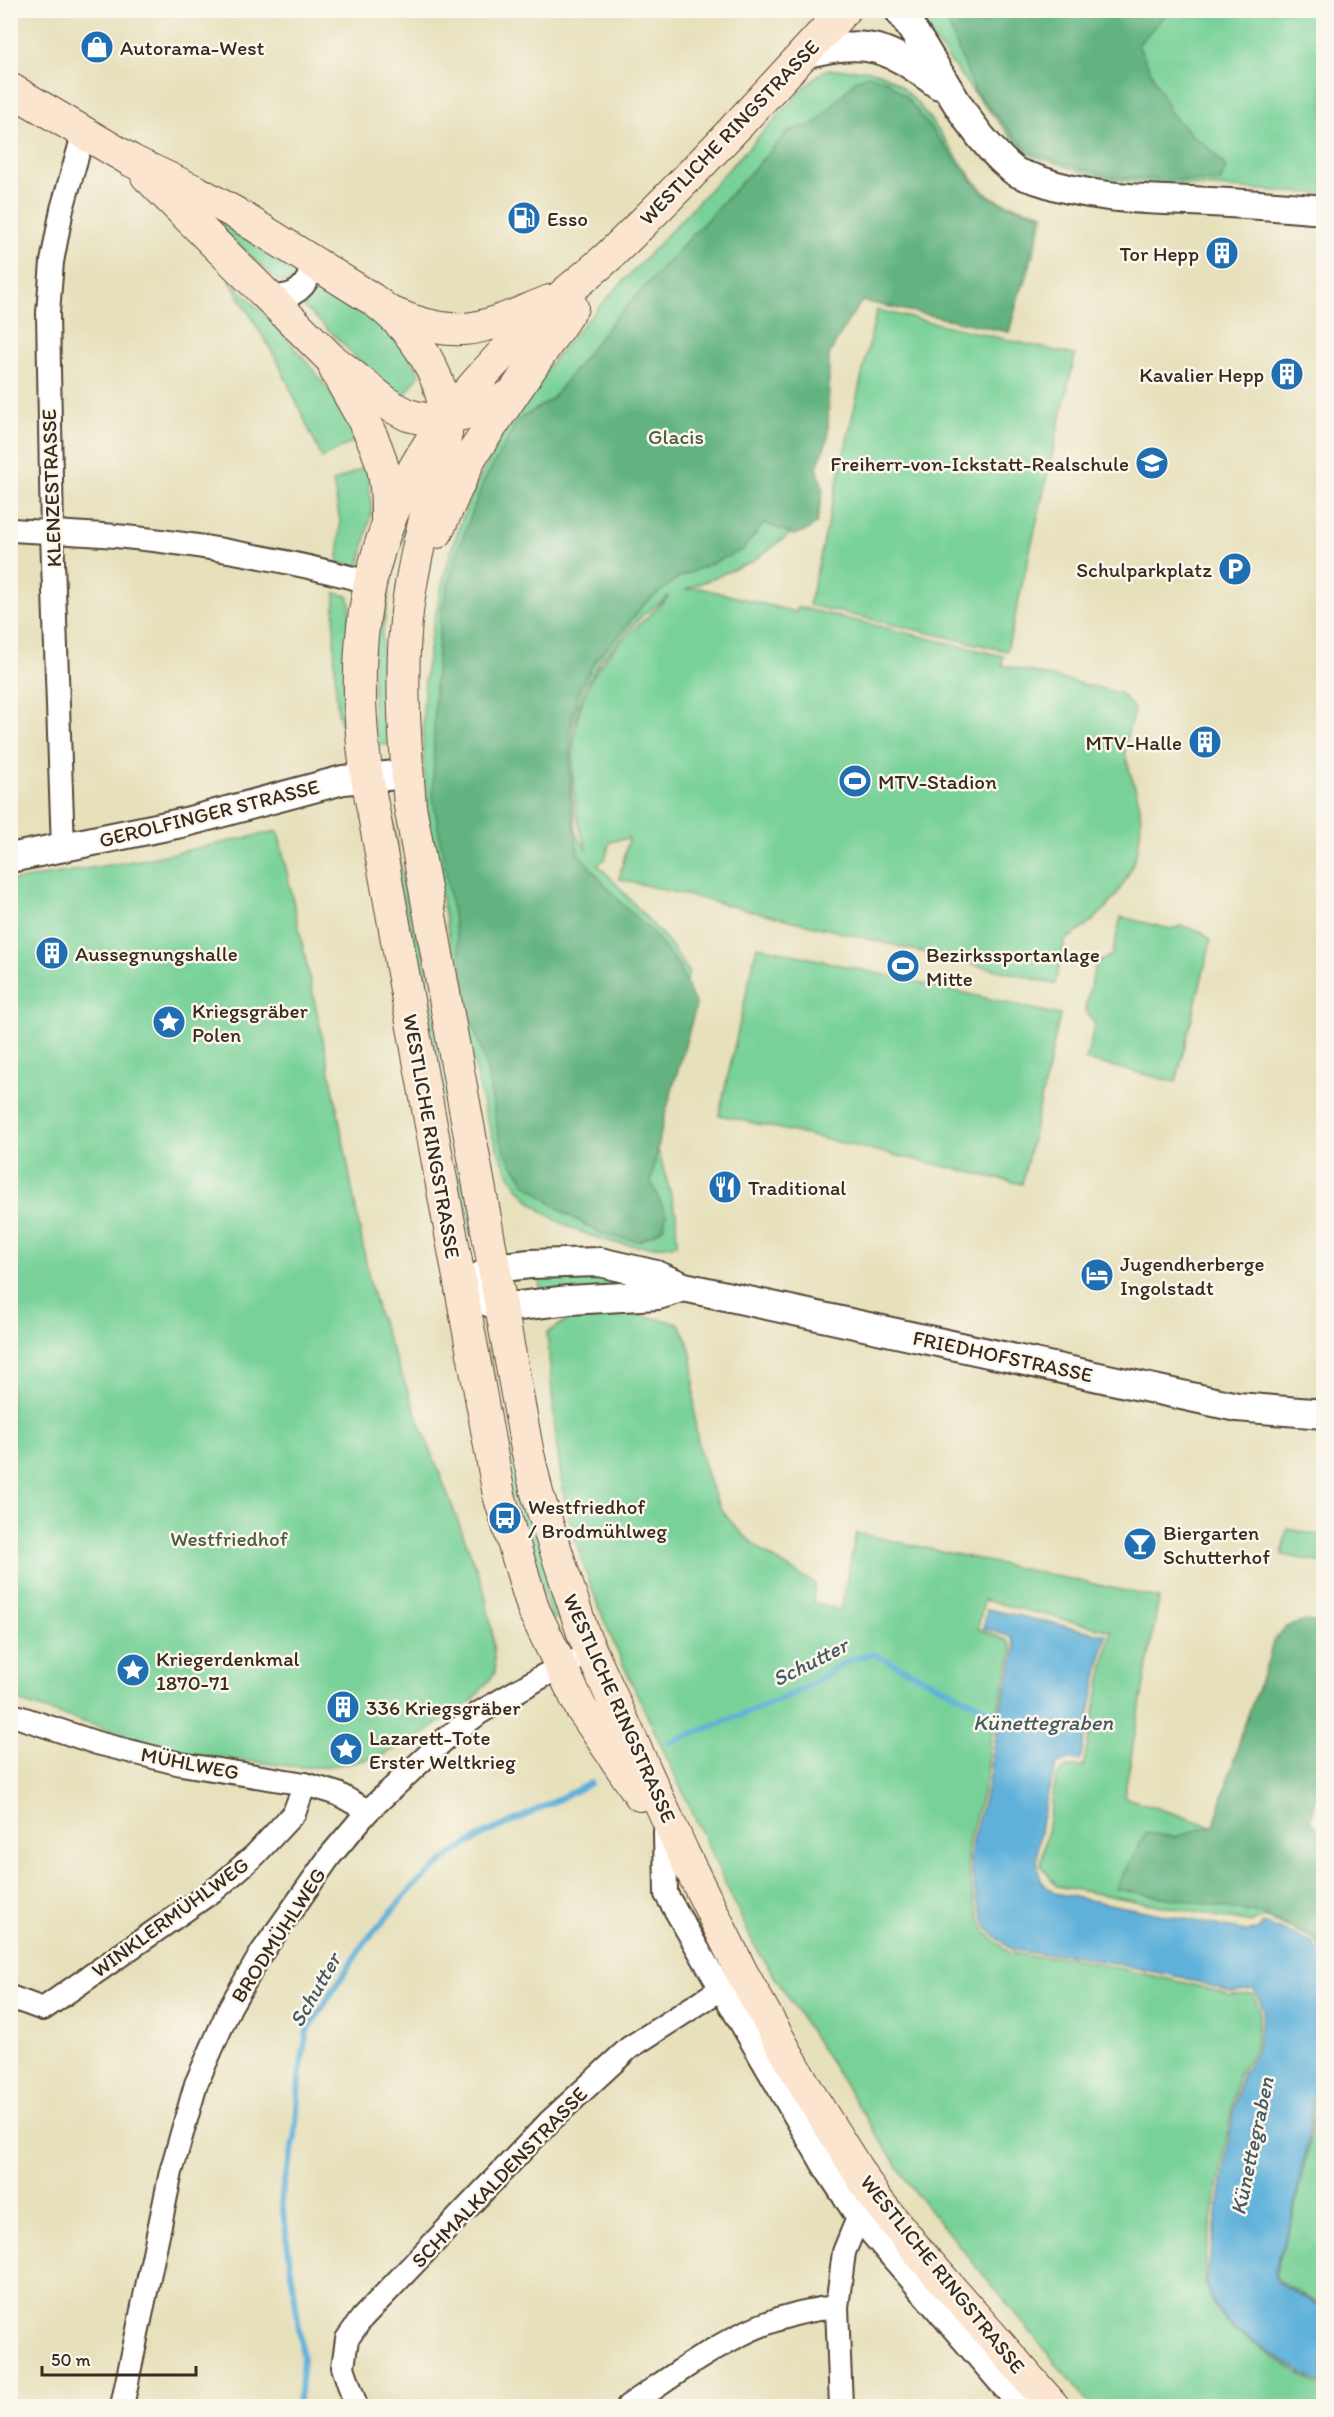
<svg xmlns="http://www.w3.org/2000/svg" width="1334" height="2417" font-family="Itim,sans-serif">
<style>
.green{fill:#78d198;stroke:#5a7e5b;stroke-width:1.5;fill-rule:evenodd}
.forest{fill:#62b380;stroke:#4e6e4f;stroke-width:1.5}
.water{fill:#5fb1da;stroke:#4d6e7c;stroke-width:1.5}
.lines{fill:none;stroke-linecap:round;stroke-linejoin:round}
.stream{stroke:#5fb1da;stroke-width:6}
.minor-casing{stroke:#554536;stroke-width:26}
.tertiary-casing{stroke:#554536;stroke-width:32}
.secondary-casing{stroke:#554536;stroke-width:34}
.minor{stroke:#fff;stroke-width:22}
.tertiary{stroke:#fff;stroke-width:28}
.secondary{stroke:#fbe5cf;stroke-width:32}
.labels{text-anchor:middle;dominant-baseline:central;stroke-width:5;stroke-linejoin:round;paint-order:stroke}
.poi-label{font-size:21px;fill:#3b2a1e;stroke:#fbf7ec;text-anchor:start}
.street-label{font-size:21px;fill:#3b2a1e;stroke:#fbf7ec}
.park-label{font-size:21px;fill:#4d5c43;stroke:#fbf7ec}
.water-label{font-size:22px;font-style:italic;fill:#485960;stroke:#fbf7ec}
</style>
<rect width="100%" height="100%" fill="#fbf7ec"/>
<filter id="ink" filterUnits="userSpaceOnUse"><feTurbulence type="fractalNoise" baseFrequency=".0167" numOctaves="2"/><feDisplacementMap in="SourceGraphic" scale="12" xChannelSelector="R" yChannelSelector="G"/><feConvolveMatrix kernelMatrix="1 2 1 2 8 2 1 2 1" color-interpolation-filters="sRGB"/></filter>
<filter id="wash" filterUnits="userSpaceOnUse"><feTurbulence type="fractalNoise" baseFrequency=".008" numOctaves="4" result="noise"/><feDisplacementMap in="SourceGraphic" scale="24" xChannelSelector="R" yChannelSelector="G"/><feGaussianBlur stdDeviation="1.35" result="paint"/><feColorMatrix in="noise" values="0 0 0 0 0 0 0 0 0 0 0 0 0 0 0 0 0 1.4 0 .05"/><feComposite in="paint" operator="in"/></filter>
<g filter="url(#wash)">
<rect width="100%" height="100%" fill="#e6e0bb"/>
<g class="green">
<path d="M932,10L1323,11V194L1107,180L1026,154L975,94L921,23Z"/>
<path d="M825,70C840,70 857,68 872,71C916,79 952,160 984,191C999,205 1025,208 1044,214L1025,285L955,281L845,295L822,368L819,442L813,517L753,561L685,590L700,588L796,612L798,607L1003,656L1002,665L1120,693L1134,709C1131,722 1126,736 1125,749C1124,759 1138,792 1140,807C1146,864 1113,913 1065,940L1055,984L619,879L629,838L610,842L605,859L598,864L671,945L689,972L640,1120L657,1146L676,1213L677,1244C627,1255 547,1229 517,1186C484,1139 475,1066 464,1010C442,900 413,784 426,671C434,608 451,537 479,479C503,431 533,383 568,342C595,309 626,279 655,248C705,194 756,140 806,86ZM669,596C648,619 620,638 601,664C568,710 568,779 581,833C583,838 586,844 587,850L577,835L572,796L573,729L584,688L600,661L643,615Z"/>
<path d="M197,207L300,265L297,279L286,283L278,281Z"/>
<path d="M228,278C277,326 326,378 360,438L322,458L277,360Z"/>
<path d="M327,280L387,319L420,374L401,400C366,372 338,335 303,307Z"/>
<path d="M877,310L1075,355L1007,651L809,605Z"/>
<path d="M367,466L372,510L360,563L357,566L338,564L340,521L333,482Z"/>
<path d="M412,512L392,572L382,636V659L391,708L393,744L373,745V660L378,601L404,513Z"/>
<path d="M335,593L348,596L350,603L348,735L345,737C332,714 334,623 335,593Z"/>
<path d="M388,797L411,924L423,947L475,1234L469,1235L420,973L410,956L384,798Z"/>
<path d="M278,831L333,1087L370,1284L379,1316L484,1589L492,1631L495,1673L473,1700L419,1737L383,1755L352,1763L322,1767H298L186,1754L11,1699V881L146,859Z"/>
<path d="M1121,917L1171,929L1181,926L1201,931L1211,941L1176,1082L1086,1060L1095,1024L1085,1009L1096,963L1112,955Z"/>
<path d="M757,946L1060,1015L1022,1184L719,1115Z"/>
<path d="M614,1277L653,1282L541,1296L539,1278Z"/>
<path d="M627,1313L678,1323C701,1358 691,1392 696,1430C699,1452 711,1495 724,1513C746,1544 783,1565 815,1584L813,1602L841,1610L856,1533L1159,1598L1124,1797L1265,1844L1323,1871V1953L1313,1938L1264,1917L1252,1923L1057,1886L1041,1866L1056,1778L1067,1767H1083L1111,1631L984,1600L978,1628L1008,1641L1013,1650L991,1737L986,1781L969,1839L967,1859L973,1898L985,1932L1010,1953L1038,1957H1066L1186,1983L1229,1995L1253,1994L1260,2011L1254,2049L1247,2063L1239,2072L1231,2113L1206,2255L1205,2284L1213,2305L1234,2331L1323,2389V2406H1091L911,2187L754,1945L618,1653C600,1612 584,1571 572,1528C555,1470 553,1394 547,1333L572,1317Z"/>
<path d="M488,1348L504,1431L522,1480L564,1615L552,1620L508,1483Z"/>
<path d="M1287,1529L1323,1536V1563L1282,1555Z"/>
<path d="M1323,2037V2306L1279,2281L1275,2274L1292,2220L1310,2140Z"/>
</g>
<g class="forest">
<path d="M950,11H1188L1165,15L1138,45L1171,113L1194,137L1210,149L1226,167L1220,182L1109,177L1029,152L976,93L949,27Z"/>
<path d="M867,75L886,80L906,97L982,193L1006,205L1041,215L1009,332L862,301L848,321L829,355L828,438L817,467L823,490L817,522L808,530L794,535L764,523L743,550L678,578L644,604L622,632L597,658L580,687L570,729V798L578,853L621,903L653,933L678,965L696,1006L663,1122L651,1182L666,1214L664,1226L656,1233L639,1241L616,1237L598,1232L563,1212L526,1184L507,1156L499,1138L486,1066L470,1015L433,798L435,687L441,612L458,550L483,483L518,420L552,399L610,324L789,131L815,124L856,80Z"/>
<path d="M1306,1621L1323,1623V1767L1311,1820C1324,1837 1329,1847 1320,1869L1324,1872L1323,1949L1317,1940L1262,1914L1115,1889L1146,1833L1175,1837L1214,1825L1245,1723L1269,1658L1273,1641L1286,1627Z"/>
</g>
<path class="water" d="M987,1609L1106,1635L1080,1761L1068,1760L1057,1764C1048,1789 1030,1856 1041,1880C1043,1885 1050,1889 1054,1893L1245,1931L1259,1930L1263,1923L1310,1941L1324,1959L1323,2028L1319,2048L1308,2141L1291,2220L1274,2274L1277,2282L1323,2308V2386L1235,2330L1214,2305L1206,2284L1233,2114L1242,2073L1248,2067L1256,2050L1264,2011L1254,1989L1230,1992L1185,1978L1067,1954H1042L1013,1950L988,1930L976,1897L970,1860L972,1840L989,1782L999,1715L1016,1649L1011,1637L984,1628Z"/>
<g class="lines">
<g class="stream">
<path d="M668,1743C711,1726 755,1711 797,1692C824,1679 843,1657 874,1654L1005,1718"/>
<path d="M296,2406L300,2392L303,2358L281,2195L295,2138L299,2078L307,2031L364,1943L413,1887L452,1854L486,1833L529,1814L591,1783"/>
</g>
</g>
</g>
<g filter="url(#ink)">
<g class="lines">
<defs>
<g id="minor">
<path d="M269,296C289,298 302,293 310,274L306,258"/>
<path d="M10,530C46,532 81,533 116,536C201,544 287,560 369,582"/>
<path d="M63,848L52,533L48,313L52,262L62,209L84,132"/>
<path d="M10,1714L97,1743L181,1764L305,1784L338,1794L368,1811"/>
<path d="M665,1831L666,1894L825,2168L858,2218L1020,2406"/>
<path d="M10,1997L43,2009L217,1888L255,1855L294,1813L305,1784"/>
<path d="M837,2307L841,2406"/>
<path d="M122,2406L171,2172L196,2084L230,2007L262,1952L330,1856L368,1811L444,1740L479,1713L543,1676L574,1661"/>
<path d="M356,2406L343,2367L347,2339L362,2318L550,2121L629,2048L721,1989"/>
<path d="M628,2406C694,2362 754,2313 837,2307L844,2252L858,2218"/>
</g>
<g id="tertiary">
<path d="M899,10C938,63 961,127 1013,170C1019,175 1030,177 1038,180C1088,198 1139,199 1191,201C1235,203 1279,206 1324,210"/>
<path d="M804,54C869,38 887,46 939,85"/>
<path d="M10,858L186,822L343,780L408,774"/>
<path d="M684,1287L658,1295L569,1300L502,1308L460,1289L494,1268L530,1264L600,1262L656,1275L684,1287L1237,1407L1324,1414"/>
</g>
<g id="secondary">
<path d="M10,89L132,161L197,192L235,213L372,299C415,330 448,379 446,434C433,491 416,546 408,604C399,669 405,741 410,806L527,1449L537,1493L584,1636L683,1853L742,1973L809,2093L875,2198L917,2250L1053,2406"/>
<path d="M147,176L329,357L391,406L408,415L424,419L447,418L490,407L511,395"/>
<path d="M392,313C462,343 484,327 550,301"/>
<path d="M335,369C351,400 373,431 382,465C387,483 387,502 387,521"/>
<path d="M437,532L471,456L572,307"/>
<path d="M640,1795L581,1708L534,1611L499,1495L367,777C345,630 371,504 470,390C498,357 531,324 563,295C580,280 598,267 614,251C694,174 769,92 844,10"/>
</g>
</defs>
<use href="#minor" class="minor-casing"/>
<use href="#tertiary" class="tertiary-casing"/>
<use href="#secondary" class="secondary-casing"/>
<use href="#minor" class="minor"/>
<use href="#tertiary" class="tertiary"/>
<use href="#secondary" class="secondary"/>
</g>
</g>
<defs>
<symbol id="shop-disc" viewBox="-11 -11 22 22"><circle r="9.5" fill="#1f6fb2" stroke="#fbf7ec"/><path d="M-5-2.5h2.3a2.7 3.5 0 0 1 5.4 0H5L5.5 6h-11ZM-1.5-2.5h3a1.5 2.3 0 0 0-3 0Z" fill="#fff"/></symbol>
<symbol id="fuel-disc" viewBox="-11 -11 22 22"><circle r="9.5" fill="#1f6fb2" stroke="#fbf7ec"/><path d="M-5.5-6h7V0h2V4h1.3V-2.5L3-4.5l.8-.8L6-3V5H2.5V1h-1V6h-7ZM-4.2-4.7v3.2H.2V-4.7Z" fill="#fff"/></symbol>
<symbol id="building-disc" viewBox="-11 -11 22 22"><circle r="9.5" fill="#1f6fb2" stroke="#fbf7ec"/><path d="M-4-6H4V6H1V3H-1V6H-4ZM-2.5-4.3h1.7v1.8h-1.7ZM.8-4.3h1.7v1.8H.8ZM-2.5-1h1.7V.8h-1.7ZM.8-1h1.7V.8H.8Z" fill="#fff"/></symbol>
<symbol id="school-disc" viewBox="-11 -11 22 22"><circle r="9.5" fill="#1f6fb2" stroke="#fbf7ec"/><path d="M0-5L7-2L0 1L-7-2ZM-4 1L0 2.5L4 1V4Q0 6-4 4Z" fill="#fff"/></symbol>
<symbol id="parking-disc" viewBox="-11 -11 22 22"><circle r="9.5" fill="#1f6fb2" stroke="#fbf7ec"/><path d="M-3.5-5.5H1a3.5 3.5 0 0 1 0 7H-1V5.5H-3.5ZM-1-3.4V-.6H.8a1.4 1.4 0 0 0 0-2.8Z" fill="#fff"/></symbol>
<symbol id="stadium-disc" viewBox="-11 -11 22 22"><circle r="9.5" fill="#1f6fb2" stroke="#fbf7ec"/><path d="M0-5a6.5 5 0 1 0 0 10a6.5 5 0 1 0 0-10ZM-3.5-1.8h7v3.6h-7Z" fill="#fff"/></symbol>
<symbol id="sight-disc" viewBox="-11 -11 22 22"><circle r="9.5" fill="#1f6fb2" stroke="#fbf7ec"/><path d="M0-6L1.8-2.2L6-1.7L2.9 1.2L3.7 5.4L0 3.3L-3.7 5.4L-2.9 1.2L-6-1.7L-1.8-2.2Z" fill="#fff"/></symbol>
<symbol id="restaurant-disc" viewBox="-11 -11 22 22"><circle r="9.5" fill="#1f6fb2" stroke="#fbf7ec"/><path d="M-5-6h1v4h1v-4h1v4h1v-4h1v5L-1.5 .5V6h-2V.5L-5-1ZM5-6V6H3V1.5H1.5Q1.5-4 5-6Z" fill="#fff"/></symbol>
<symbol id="hotel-disc" viewBox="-11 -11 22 22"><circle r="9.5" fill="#1f6fb2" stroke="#fbf7ec"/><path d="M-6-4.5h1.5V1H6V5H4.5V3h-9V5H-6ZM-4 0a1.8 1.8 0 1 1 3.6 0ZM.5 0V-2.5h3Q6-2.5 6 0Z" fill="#fff"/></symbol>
<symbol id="bus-disc" viewBox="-11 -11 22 22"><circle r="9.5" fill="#1f6fb2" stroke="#fbf7ec"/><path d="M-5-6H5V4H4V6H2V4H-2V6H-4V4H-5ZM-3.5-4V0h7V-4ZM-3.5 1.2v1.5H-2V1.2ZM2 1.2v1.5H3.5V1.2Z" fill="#fff"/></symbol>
<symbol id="bar-disc" viewBox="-11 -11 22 22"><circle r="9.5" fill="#1f6fb2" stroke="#fbf7ec"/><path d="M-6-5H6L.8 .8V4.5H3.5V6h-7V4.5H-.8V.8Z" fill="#fff"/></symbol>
</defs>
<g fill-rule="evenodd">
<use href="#shop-disc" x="78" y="28" width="38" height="38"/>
<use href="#fuel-disc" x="505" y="199" width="38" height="38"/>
<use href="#building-disc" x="1203" y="234" width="38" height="38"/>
<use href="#building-disc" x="1268" y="355" width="38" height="38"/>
<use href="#school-disc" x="1133" y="444" width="38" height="38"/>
<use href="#parking-disc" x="1216" y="550" width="38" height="38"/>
<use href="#building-disc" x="1186" y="723" width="38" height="38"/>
<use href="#stadium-disc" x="836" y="762" width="38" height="38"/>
<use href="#building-disc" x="33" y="934" width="38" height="38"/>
<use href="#stadium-disc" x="884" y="947" width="38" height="38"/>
<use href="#sight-disc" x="150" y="1003" width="38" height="38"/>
<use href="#restaurant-disc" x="706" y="1168" width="38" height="38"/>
<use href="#hotel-disc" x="1078" y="1256" width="38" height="38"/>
<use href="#bus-disc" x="486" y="1499" width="38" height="38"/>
<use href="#bar-disc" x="1121" y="1525" width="38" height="38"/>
<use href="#sight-disc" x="114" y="1651" width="38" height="38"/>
<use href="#building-disc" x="324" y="1688" width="38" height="38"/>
<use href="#sight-disc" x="327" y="1730" width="38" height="38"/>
</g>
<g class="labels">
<g class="poi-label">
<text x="120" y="47">Autorama-West</text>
<text x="547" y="218">Esso</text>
<text x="1199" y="253" text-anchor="end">Tor Hepp</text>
<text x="1264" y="374" text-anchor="end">Kavalier Hepp</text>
<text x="1129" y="463" text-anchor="end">Freiherr-von-Ickstatt-Realschule</text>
<text x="1212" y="569" text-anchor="end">Schulparkplatz</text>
<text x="1182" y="742" text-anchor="end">MTV-Halle</text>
<text x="878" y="781">MTV-Stadion</text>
<text x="75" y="953">Aussegnungshalle</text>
<text x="926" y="954">Bezirkssportanlage<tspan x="926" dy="24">Mitte</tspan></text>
<text x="192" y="1010">Kriegsgräber<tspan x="192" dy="24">Polen</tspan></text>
<text x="748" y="1187">Traditional</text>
<text x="1120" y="1263">Jugendherberge<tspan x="1120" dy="24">Ingolstadt</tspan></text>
<text x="528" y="1506">Westfriedhof<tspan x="528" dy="24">/ Brodmühlweg</tspan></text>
<text x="1163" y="1532">Biergarten<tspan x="1163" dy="24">Schutterhof</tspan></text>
<text x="156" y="1658">Kriegerdenkmal<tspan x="156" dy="24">1870-71</tspan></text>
<text x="366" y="1707">336 Kriegsgräber</text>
<text x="369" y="1737">Lazarett-Tote<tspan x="369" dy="24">Erster Weltkrieg</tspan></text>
</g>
<g class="street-label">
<text transform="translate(729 132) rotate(-46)">WESTLICHE RINGSTRASSE</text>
<text transform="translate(51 488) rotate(-92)">KLENZESTRASSE</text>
<text transform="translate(209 813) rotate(-14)">GEROLFINGER STRASSE</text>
<text transform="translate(432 1136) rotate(80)">WESTLICHE RINGSTRASSE</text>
<text transform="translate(1003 1356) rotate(12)">FRIEDHOFSTRASSE</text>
<text transform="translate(620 1708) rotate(66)">WESTLICHE RINGSTRASSE</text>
<text transform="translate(190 1763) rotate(11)">MÜHLWEG</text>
<text transform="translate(170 1917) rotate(-36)">WINKLERMÜHLWEG</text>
<text transform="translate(278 1935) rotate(-57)">BRODMÜHLWEG</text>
<text transform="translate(499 2177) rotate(-46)">SCHMALKALDENSTRASSE</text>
<text transform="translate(943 2274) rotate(51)">WESTLICHE RINGSTRASSE</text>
</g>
<g class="park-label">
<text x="676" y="436">Glacis</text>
<text x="229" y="1538">Westfriedhof</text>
</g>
<g class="water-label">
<text transform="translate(810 1662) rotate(-27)">Schutter</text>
<text x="1043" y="1722">Künettegraben</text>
<text transform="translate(315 1990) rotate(-60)">Schutter</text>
<text transform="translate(1252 2146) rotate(-78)">Künettegraben</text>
</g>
</g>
<rect width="1334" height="2417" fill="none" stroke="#fbf7ec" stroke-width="36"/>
<path d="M42 2366v9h154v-9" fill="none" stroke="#3b2a1e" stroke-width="3"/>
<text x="51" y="2366" font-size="18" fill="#3b2a1e" stroke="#fbf7ec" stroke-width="4.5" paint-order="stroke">50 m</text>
</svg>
